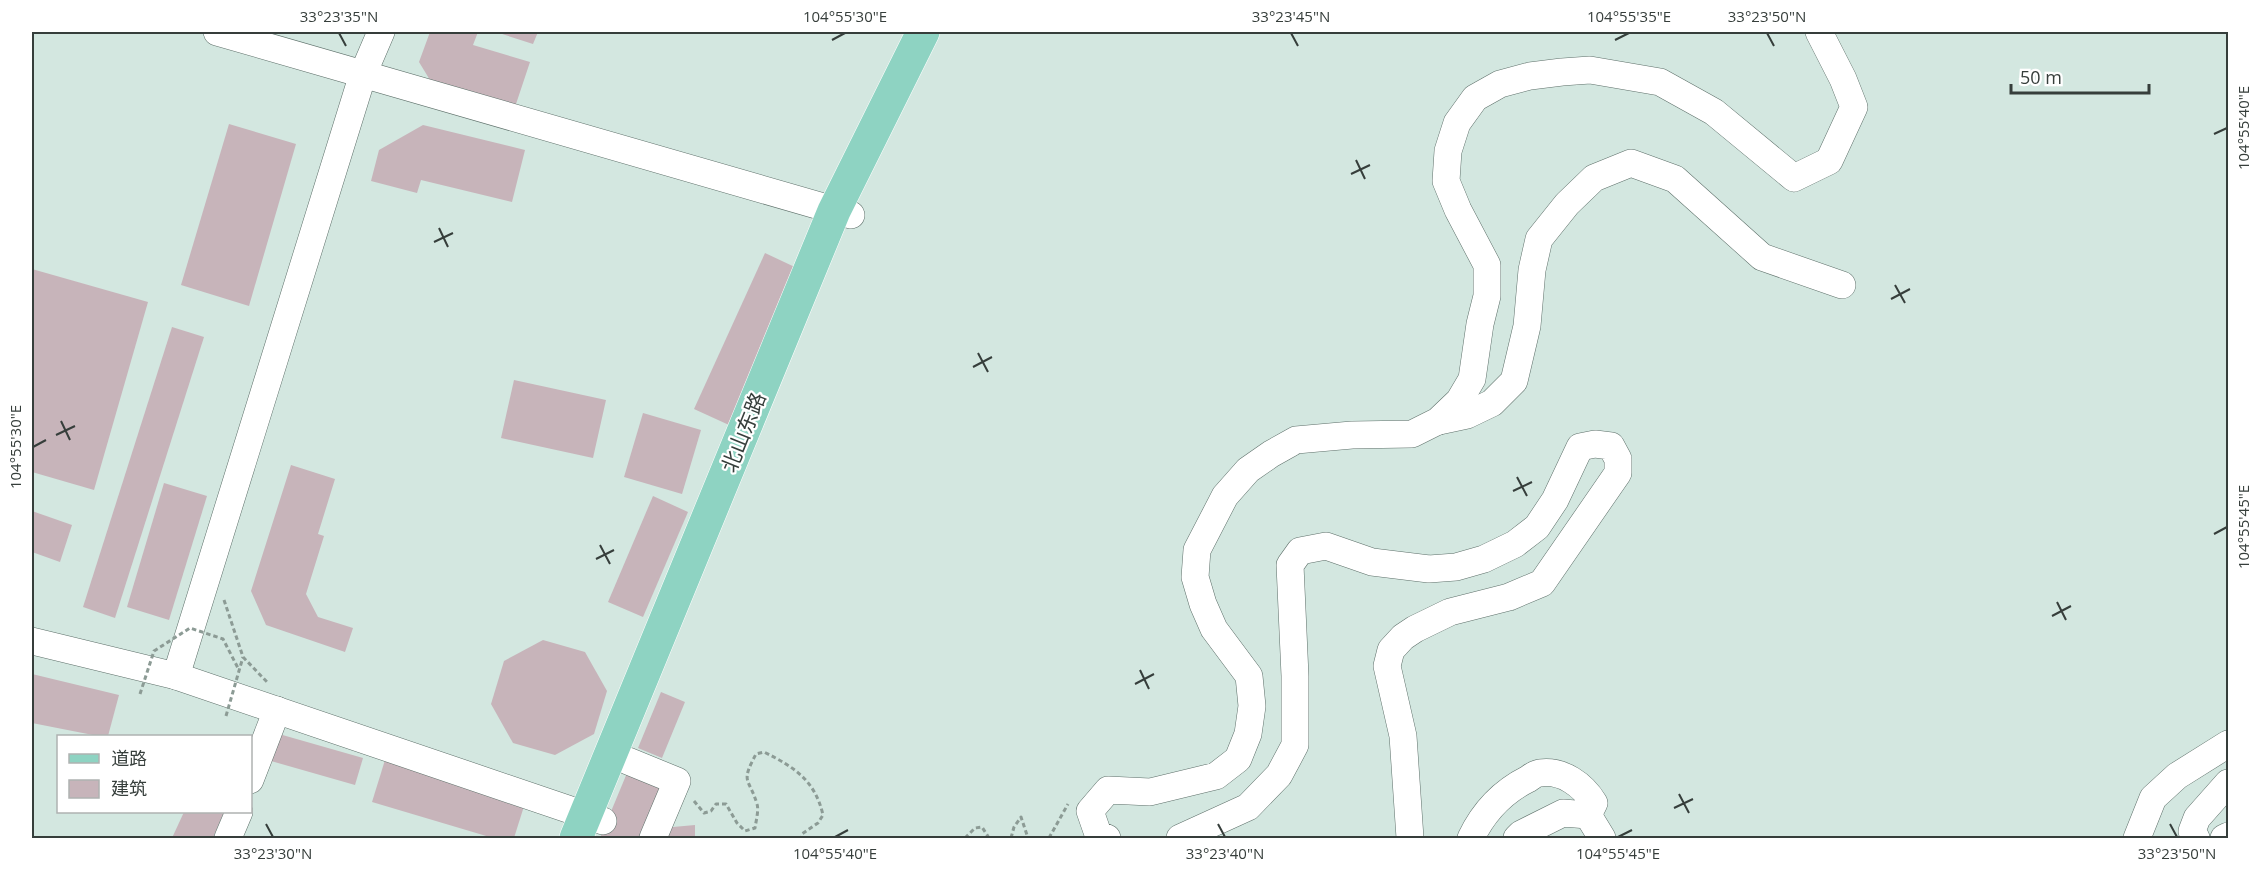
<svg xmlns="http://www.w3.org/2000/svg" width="2260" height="870" font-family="'Open Sans','Noto Sans SC',sans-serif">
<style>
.building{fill:#c7b4ba}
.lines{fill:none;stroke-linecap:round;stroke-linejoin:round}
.minor-casing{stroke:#5e706a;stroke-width:28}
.major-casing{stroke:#fff;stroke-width:34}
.path{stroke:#8c9b95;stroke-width:3;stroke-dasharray:4.5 3;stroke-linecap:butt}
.minor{stroke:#fff;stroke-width:27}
.major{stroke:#8ed3c2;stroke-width:33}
.path-bridge{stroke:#8c9b95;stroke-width:3;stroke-dasharray:4.5 3;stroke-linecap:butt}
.ticks{fill:none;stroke:#363e3b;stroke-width:2}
.labels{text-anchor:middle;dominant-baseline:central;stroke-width:4.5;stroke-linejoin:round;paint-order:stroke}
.street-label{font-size:21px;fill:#363e3b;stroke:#fff}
.neatline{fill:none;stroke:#363e3b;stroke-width:2}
.ticks-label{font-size:15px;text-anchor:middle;fill:#363e3b}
</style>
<rect width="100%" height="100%" fill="#d3e7e0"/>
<g class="building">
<path d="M430,32H478L473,45L530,62L515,107L433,85L419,62Z"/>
<path d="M496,32H538L533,44Z"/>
<path d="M229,124L296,144L249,306L181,285Z"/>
<path d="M423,125L525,150L512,202L421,180L417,193L371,181L379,150Z"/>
<path d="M765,253L799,269L729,425L694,409Z"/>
<path d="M32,269L148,302L94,490L32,472Z"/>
<path d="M172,327L204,337L115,618L83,607Z"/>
<path d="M514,380L606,400L593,458L501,438Z"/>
<path d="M643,413L701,430L682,494L624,477Z"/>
<path d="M291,465L335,479L318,534L324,536L306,594L318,617L353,628L345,652L266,625L251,591Z"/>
<path d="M164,483L207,496L169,620L127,607Z"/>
<path d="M653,496L688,512L643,617L608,602Z"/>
<path d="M32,511L72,525L60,562L32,552Z"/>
<path d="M543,640L585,652L607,691L594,734L555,755L513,743L491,704L504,661Z"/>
<path d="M32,674L119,695L108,736H98L32,723Z"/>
<path d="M661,692L685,702L662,758L638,748Z"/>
<path d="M279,734L363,758L355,785L271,761Z"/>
<path d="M385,760L525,803L514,838H493L372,802Z"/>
<path d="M627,773L667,789L647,838H600Z"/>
<path d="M184,812H224L213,838H172Z"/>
<path d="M695,825V838H662V828Z"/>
</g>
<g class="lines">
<defs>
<g id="minor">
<path d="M217,32L851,215"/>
<path d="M1439,421L1467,415L1492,403L1514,381L1527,326L1532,270L1539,239L1567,204L1594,178L1631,163L1675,179L1762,257L1842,285"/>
<path d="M32,641L176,676L603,821"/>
<path d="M176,676L363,74L381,32"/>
<path d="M628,761L677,781L653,838"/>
<path d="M250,780L277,710"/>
<path d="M1588,815L1602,838"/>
<path d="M228,838L239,812"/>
<path d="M1107,838L1098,834L1090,811L1108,790L1150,792L1216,776L1238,759L1248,734L1252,706L1249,676L1214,629L1203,604L1195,577L1197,550L1225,496L1248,470L1271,454L1296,440L1352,435L1412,434L1438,421L1459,401L1472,379L1480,324L1487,296V265L1458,210L1446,181L1448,151L1457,123L1475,98L1500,84L1530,76L1562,72L1590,70L1660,82L1714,112L1794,178L1829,161L1854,107L1843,79L1819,32"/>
<path d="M1180,838L1248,807L1279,775L1295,745V676L1290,565L1300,551L1326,546L1372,562L1429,569L1456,567L1484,559L1515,544L1537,527L1555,500L1580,447L1595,444L1611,446L1618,459V473L1542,583L1509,597L1450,612L1415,629L1403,637L1391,650L1387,666L1403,736L1410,838"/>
<path d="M1471,838C1483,813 1502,792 1528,779C1531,777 1536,773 1540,773C1563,770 1583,785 1594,803L1588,815L1563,813L1521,834L1517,838"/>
<path d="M2137,838L2153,798L2177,776L2228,744"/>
<path d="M2196,838L2192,831L2197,818L2228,783"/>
<path d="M2224,838L2228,836"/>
</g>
<path id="major" d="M576,838L834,211L923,32"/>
</defs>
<use href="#minor" class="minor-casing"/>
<use href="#major" class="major-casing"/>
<g class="path">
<path d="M224,600L243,657L267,682"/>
<path d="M694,801L704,813L711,811L716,804H726L737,823L745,831L755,828C756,821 759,810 757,804C749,777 740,784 756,754L764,752C794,767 815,780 823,815L818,823L802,834L801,838"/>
<path d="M965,838L975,828L982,827L989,838"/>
<path d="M1011,838L1014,827L1021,817L1028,838"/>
<path d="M1049,838L1068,804"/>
</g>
<use href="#minor" class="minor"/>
<use href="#major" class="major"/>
<g class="path-bridge">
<path d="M140,694L154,651L190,628L223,639L239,670"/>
<path d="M226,716L243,657"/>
</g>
</g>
<path class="ticks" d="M339,33L346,46M1291,33L1298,46M1767,33L1774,46M832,40L845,33M1615,40L1629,33M2214,134L2227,128M1356,160L1365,179M1351,174L1370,165M439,228L448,247M434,242L453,233M1895,285L1905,303M1891,299L1910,289M978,353L988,372M973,367L992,357M61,421L70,440M56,435L75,426M33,447L46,440M1517,477L1527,496M1513,491L1532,482M2214,534L2227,527M600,545L610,564M596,559L614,550M2057,602L2066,620M2052,616L2071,606M1140,670L1149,689M1135,684L1154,674M1679,794L1689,813M1674,808L1693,799M266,824L273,837M1218,824L1225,837M2170,824L2177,837M835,837L848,830M1618,837L1632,830"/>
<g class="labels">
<g class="street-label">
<text transform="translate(743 432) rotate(-68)">北山东路</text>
</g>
</g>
<rect width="2260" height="870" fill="none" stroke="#ffffff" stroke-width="66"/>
<rect x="57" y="735" width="195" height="78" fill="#ffffff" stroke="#afb2b1" stroke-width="1.5"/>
<rect x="69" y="754" width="30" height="9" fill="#8ed3c2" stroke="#afb2b1" stroke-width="1.5"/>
<text x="111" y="765" font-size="18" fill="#363e3b">道路</text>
<rect x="69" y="780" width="30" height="18" fill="#c7b4ba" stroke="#afb2b1" stroke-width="1.5"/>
<text x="111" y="795" font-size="18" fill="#363e3b">建筑</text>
<path d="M2011 84v9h138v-9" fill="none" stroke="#363e3b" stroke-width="3"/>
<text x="2020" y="84" font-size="18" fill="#363e3b" stroke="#ffffff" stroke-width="4.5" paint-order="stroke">50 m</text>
<rect x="33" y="33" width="2194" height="804" class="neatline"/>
<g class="ticks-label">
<text x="339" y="22">33°23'35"N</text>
<text x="845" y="22">104°55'30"E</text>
<text x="1291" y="22">33°23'45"N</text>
<text x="1629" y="22">104°55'35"E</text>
<text x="1767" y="22">33°23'50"N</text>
<text transform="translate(2244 128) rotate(-90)" y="5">104°55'40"E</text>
<text transform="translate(16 447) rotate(-90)" y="5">104°55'30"E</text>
<text transform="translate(2244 527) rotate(-90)" y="5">104°55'45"E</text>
<text x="273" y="859">33°23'30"N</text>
<text x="835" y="859">104°55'40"E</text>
<text x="1225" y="859">33°23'40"N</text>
<text x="1618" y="859">104°55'45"E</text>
<text x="2177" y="859">33°23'50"N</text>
</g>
</svg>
